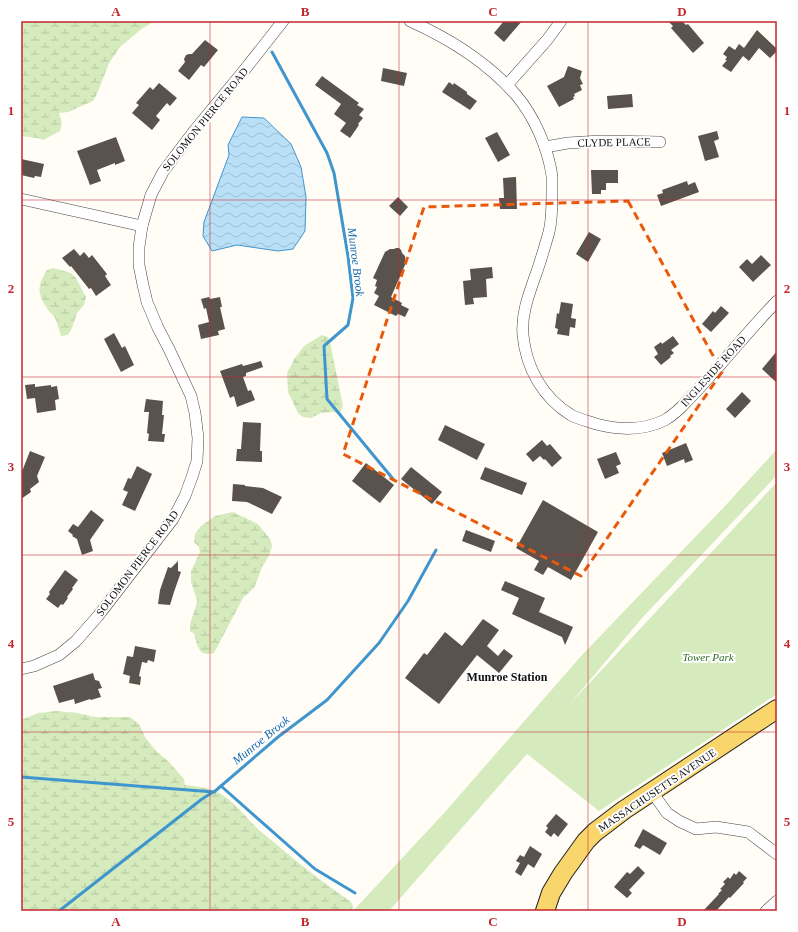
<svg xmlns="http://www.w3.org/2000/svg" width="798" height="932" font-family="'Times New Roman',serif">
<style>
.wetland{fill:url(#wetland-marsh)}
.park{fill:#d5ebbd}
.water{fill:url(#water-waves);stroke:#3f96cf}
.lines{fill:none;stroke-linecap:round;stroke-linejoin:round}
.stream{stroke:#3f96cf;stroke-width:3}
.building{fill:#5a524d}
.minor-casing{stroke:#444;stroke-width:12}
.primary-casing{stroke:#222;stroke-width:20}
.minor{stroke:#fff;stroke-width:11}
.primary{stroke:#f9d66b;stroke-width:18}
.marked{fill:none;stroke:#e8590c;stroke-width:3;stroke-dasharray:8 5;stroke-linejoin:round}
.grid{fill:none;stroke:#c4262e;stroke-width:1;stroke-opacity:0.55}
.labels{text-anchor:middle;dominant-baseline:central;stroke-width:4;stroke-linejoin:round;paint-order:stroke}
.street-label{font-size:11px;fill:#111;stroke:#fff}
.park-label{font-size:11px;font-style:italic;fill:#2f6b1f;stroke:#fff}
.water-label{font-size:12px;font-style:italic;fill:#1768a6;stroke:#fff}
.neighbourhood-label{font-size:12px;font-weight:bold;fill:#111;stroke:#fff}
.neatline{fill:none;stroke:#c4262e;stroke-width:1.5}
.grid-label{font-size:13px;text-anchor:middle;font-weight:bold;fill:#c4262e}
</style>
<defs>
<pattern id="wetland-marsh" width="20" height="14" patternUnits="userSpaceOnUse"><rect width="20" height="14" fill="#d5ebbd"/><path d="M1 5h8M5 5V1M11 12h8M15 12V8" fill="none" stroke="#b6c8a1"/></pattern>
<pattern id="water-waves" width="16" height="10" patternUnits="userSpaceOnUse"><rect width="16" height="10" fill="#b9e0f7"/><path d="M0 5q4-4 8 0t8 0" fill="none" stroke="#9ebfd3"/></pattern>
</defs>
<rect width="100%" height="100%" fill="#fffdf5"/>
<g class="wetland">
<path d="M21,21H155L143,28L121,46L109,63L97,94L93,101L68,112L59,113L62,123L60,131L43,140L37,138L21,136Z"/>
<path d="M53,268L71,273L76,278L86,297L84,305L77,313L72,328L68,335L61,336C59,330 57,320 53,315C51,313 48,311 47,308C36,292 38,285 47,270Z"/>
<path d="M322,335L328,337L330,342L343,406L341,410V413L333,412L321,413L311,418L303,417L298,413L288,392L287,373L295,358L304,346Z"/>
<path d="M233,512L258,524L270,539L272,546L269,556L263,565L254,588L243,598L214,653C199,658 197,645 194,633L190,632V624L196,606L197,600L191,582V571L200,552L199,547L194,542L195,534L201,526L215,516Z"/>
<path d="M57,711L77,713L95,717H130L139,724L145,737L156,751L169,762L184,779L185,785C197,786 210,788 221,794C235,802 247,819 259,830C289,855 319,880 351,902L353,906L352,911H21V720L38,713Z"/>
</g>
<path class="park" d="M777,449V475L642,618L569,705L777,482V694L599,811L527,754L389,911H353L445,812L582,655L725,506Z"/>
<path class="water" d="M242,117L264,118L291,144L301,167L306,197L305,231L293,249L278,251L237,245L212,251L203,236L204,222L229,155L228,145Z"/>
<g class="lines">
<g class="stream">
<path d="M272,52L327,153L334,173L348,256L353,298L348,325L324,346L327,399L393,479"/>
<path d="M21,777L214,792L278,737L327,700L379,643L408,601L436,550"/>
<path d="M221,786L315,869L355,893"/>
<path d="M59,911L202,799L213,792"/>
</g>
</g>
<g class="building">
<path d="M504,21H522L504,42L494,33Z"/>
<path d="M668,21H682L686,25L688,24L704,43L693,53L671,28L673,26Z"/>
<path d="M757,30L777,49V51L770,58L759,48L749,61L743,56L731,72L722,66L727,60H725L727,57L723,54L729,46L735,50L739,44L744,48Z"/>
<path d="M205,40L218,50L204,67L201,65L189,80L178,71L185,62L184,59L186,55L189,54H192Z"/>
<path d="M568,66L582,71L580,78L583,84L580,85L582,90L574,94L575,96L573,97L574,99L559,107L547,86L564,77Z"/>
<path d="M383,68L407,73L404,86L381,81Z"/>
<path d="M322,76L359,103L357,105L364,109L359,115L363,118L358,124L359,125L350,138L340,131L346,123L334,114L341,104L315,85Z"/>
<path d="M449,82L453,85L454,83L467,92V94L477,101L470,110L442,92Z"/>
<path d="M159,83L177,98L170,106L167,103L156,116L160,120L152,130L132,113L139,105L136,103L150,87L153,90Z"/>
<path d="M632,94L633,107L608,109L607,96Z"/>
<path d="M717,131L719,139L714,141L719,157L705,161L698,136Z"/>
<path d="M497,132L510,155L498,162L485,138Z"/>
<path d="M116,137L125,161L115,165V163L97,170L101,181L90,185L77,151Z"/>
<path d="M21,159L44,164L41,177L35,176L34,178L21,175Z"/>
<path d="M591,170H618V183H606V190H601V194H592Z"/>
<path d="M516,177L517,209H500L499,198H504L503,178Z"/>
<path d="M687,181L688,185L695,182L699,192L661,206L657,195L663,193L662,190Z"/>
<path d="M398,197L408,207L400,216L389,206Z"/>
<path d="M589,232L601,239L588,262L576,254Z"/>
<path d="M396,248H399L401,250L402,253L405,256V265L391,297L402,303L401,305L409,309L405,317L398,314L396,316L374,305L379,296L374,293L377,287L375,286L377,280L373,278L385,252L390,249H394Z"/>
<path d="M74,249L80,256L84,252L89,258L92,255L107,274L105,276L111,285L96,296L91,288L89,289L71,266L70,267L62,258Z"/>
<path d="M761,255L771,265L753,282L739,267L747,259L752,264Z"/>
<path d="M492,267L493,278L486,279L487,297L473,298L474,304L465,305L463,281L471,280L470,269Z"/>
<path d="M209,297L210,299L220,297L222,307H220L225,329L218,331L219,335L201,339L198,325L209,322L206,308L204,309L201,299Z"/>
<path d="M561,302L573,304L571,318L576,319L575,328L570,327L569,336L557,334L558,329L555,328L557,313L559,314Z"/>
<path d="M721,306L729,313L711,332L702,324L713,311L715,313Z"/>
<path d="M114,333L122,348L125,346L134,365L121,372L104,339Z"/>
<path d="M673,336L679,344L671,350L674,353L670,356L671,357L661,365L654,357L658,354L654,347L661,342L662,344Z"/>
<path d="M777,351V383L762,369Z"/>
<path d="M261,361L263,367L246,373V376L243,377L248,391L251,390L255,400L237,407L234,396L230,398L220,371L242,364L243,366Z"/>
<path d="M35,384V387L51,385V387L57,386L59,399L55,400L56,410L37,413L35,398L27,399L25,385Z"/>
<path d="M742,392L751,401L735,418L726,409Z"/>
<path d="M146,399L163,401L162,415H164L162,434H165L164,442L148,441L149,434L147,433L149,412H144Z"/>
<path d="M243,422L261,423L260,451H262V462L236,461L237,449H241Z"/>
<path d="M445,425L485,444L477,460L438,440Z"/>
<path d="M542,440L547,446L550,444L562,458L552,467L545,459L544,460L540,456L533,462L526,454Z"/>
<path d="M686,443L693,460L685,463L684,459L667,466L662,453Z"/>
<path d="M30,451L45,457L37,476L39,482L30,489L31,492L21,499V474Z"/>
<path d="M616,452L621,464L616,466L619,473L605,479L597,459Z"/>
<path d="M366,463L394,485L380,503L352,481Z"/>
<path d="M137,466L152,474L135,511L122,505L128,492L123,490L128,478L131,479Z"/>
<path d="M411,467L442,492L432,504L401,479Z"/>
<path d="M485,467L527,483L522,495L480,479Z"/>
<path d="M233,484L245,485V486L263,488L282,497L272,514L247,502L232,501Z"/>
<path d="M543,500L598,532L571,580L548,567L543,575L534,570L539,561L516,548Z"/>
<path d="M91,510L104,520L90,540L93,551L82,555L77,539L72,536L73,535L68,531L73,524L78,527Z"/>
<path d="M466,530L495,541L491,552L462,541Z"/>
<path d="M178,561V571L181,572L174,592L170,605L158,604L160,590L168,567L171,568Z"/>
<path d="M65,570L78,580L72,588L73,589L67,597L68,598L63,605L61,604L58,608L46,599L50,594L49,592Z"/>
<path d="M505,581L545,598L539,612L573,627L565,645L562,637L512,614L519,598L501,590Z"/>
<path d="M483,619L499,630L487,646L498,656L504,649L513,656L499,673L477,655L439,704L405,678L424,653L427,655L445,632L462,646Z"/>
<path d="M135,646L156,650L154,662L148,660L147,663L142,662L139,676L141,677L140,685L129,683L130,676L123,674L127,656L133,657Z"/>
<path d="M93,673L95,680L99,681L102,688L98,689L101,697L91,700L90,699L75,704L74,699L59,703L53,686Z"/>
<path d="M556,814L568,824L558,837L554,833L551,837L545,832L548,828L546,826Z"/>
<path d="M643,829L667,843L660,855L643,845L640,849L634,846Z"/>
<path d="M530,846L542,854L534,868L528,864L521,876L515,872L520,863L516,861L520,855L524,857Z"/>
<path d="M638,866L645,873L629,890L632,893L627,898L614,887L627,872L630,874Z"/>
<path d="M739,871L747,878L743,882L744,883L730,898L729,897L716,911H703L719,894H718L722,890L720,889L725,884L723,882L728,877L730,879L734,873L736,875Z"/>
</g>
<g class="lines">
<defs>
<g id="minor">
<path d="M410,21C448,38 488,63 516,95C534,116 548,148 552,176C552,182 552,188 552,194C552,206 552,220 549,232C545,246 541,260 536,274C529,294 521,314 523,335C526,368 543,398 571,415C579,419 587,421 596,424C619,430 643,431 665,420C673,415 681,408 687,401C699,389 709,377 720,365C739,343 757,322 777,301"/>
<path d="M507,85L547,40L561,21"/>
<path d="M545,147L568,143L600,141L660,142"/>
<path d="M21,199L142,226"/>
<path d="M21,669L34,666L59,655L76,641L98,616L173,519L185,496L192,477L197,461L198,438L195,413L191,396L169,349L158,328L147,302L143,285L139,265V247L142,226L151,195L163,172L194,131L246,68L283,21"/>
<path d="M652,792L667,813L679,821L696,829L716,827L748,832L777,854"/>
<path d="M766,911L777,901"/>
</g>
<path id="primary" d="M545,911L551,893L563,873L586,841L595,832L624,810L777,709"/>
</defs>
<use href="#minor" class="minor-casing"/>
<use href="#primary" class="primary-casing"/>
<use href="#minor" class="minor"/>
<use href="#primary" class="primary"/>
</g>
<path class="marked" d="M628,201L722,372L581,576L343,454L424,207Z"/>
<path class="grid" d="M210,21V911M399,21V911M588,21V911M21,200H777M21,377H777M21,555H777M21,732H777"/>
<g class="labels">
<g class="street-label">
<text transform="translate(205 119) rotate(-51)">SOLOMON PIERCE ROAD</text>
<text transform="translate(614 142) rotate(-1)">CLYDE PLACE</text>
<text transform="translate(713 371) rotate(-48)">INGLESIDE ROAD</text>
<text transform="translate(137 563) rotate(-53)">SOLOMON PIERCE ROAD</text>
<text transform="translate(657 790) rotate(-34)">MASSACHUSETTS AVENUE</text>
</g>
<g class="park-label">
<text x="708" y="657">Tower Park</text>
</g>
<g class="water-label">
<text transform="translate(356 262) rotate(83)">Munroe Brook</text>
<text transform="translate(261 740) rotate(-39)">Munroe Brook</text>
</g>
<g class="neighbourhood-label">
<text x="507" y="677">Munroe Station</text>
</g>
</g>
<rect width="798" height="932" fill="none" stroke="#ffffff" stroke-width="44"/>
<rect x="22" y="22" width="754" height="888" class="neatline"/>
<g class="grid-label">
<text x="116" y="16">A</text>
<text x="305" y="16">B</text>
<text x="493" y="16">C</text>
<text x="682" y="16">D</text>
<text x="11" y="115">1</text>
<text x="787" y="115">1</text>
<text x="11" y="293">2</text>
<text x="787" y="293">2</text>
<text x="11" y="471">3</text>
<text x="787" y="471">3</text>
<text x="11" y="648">4</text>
<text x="787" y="648">4</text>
<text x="11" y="826">5</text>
<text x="787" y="826">5</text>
<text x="116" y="926">A</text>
<text x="305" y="926">B</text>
<text x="493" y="926">C</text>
<text x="682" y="926">D</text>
</g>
</svg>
